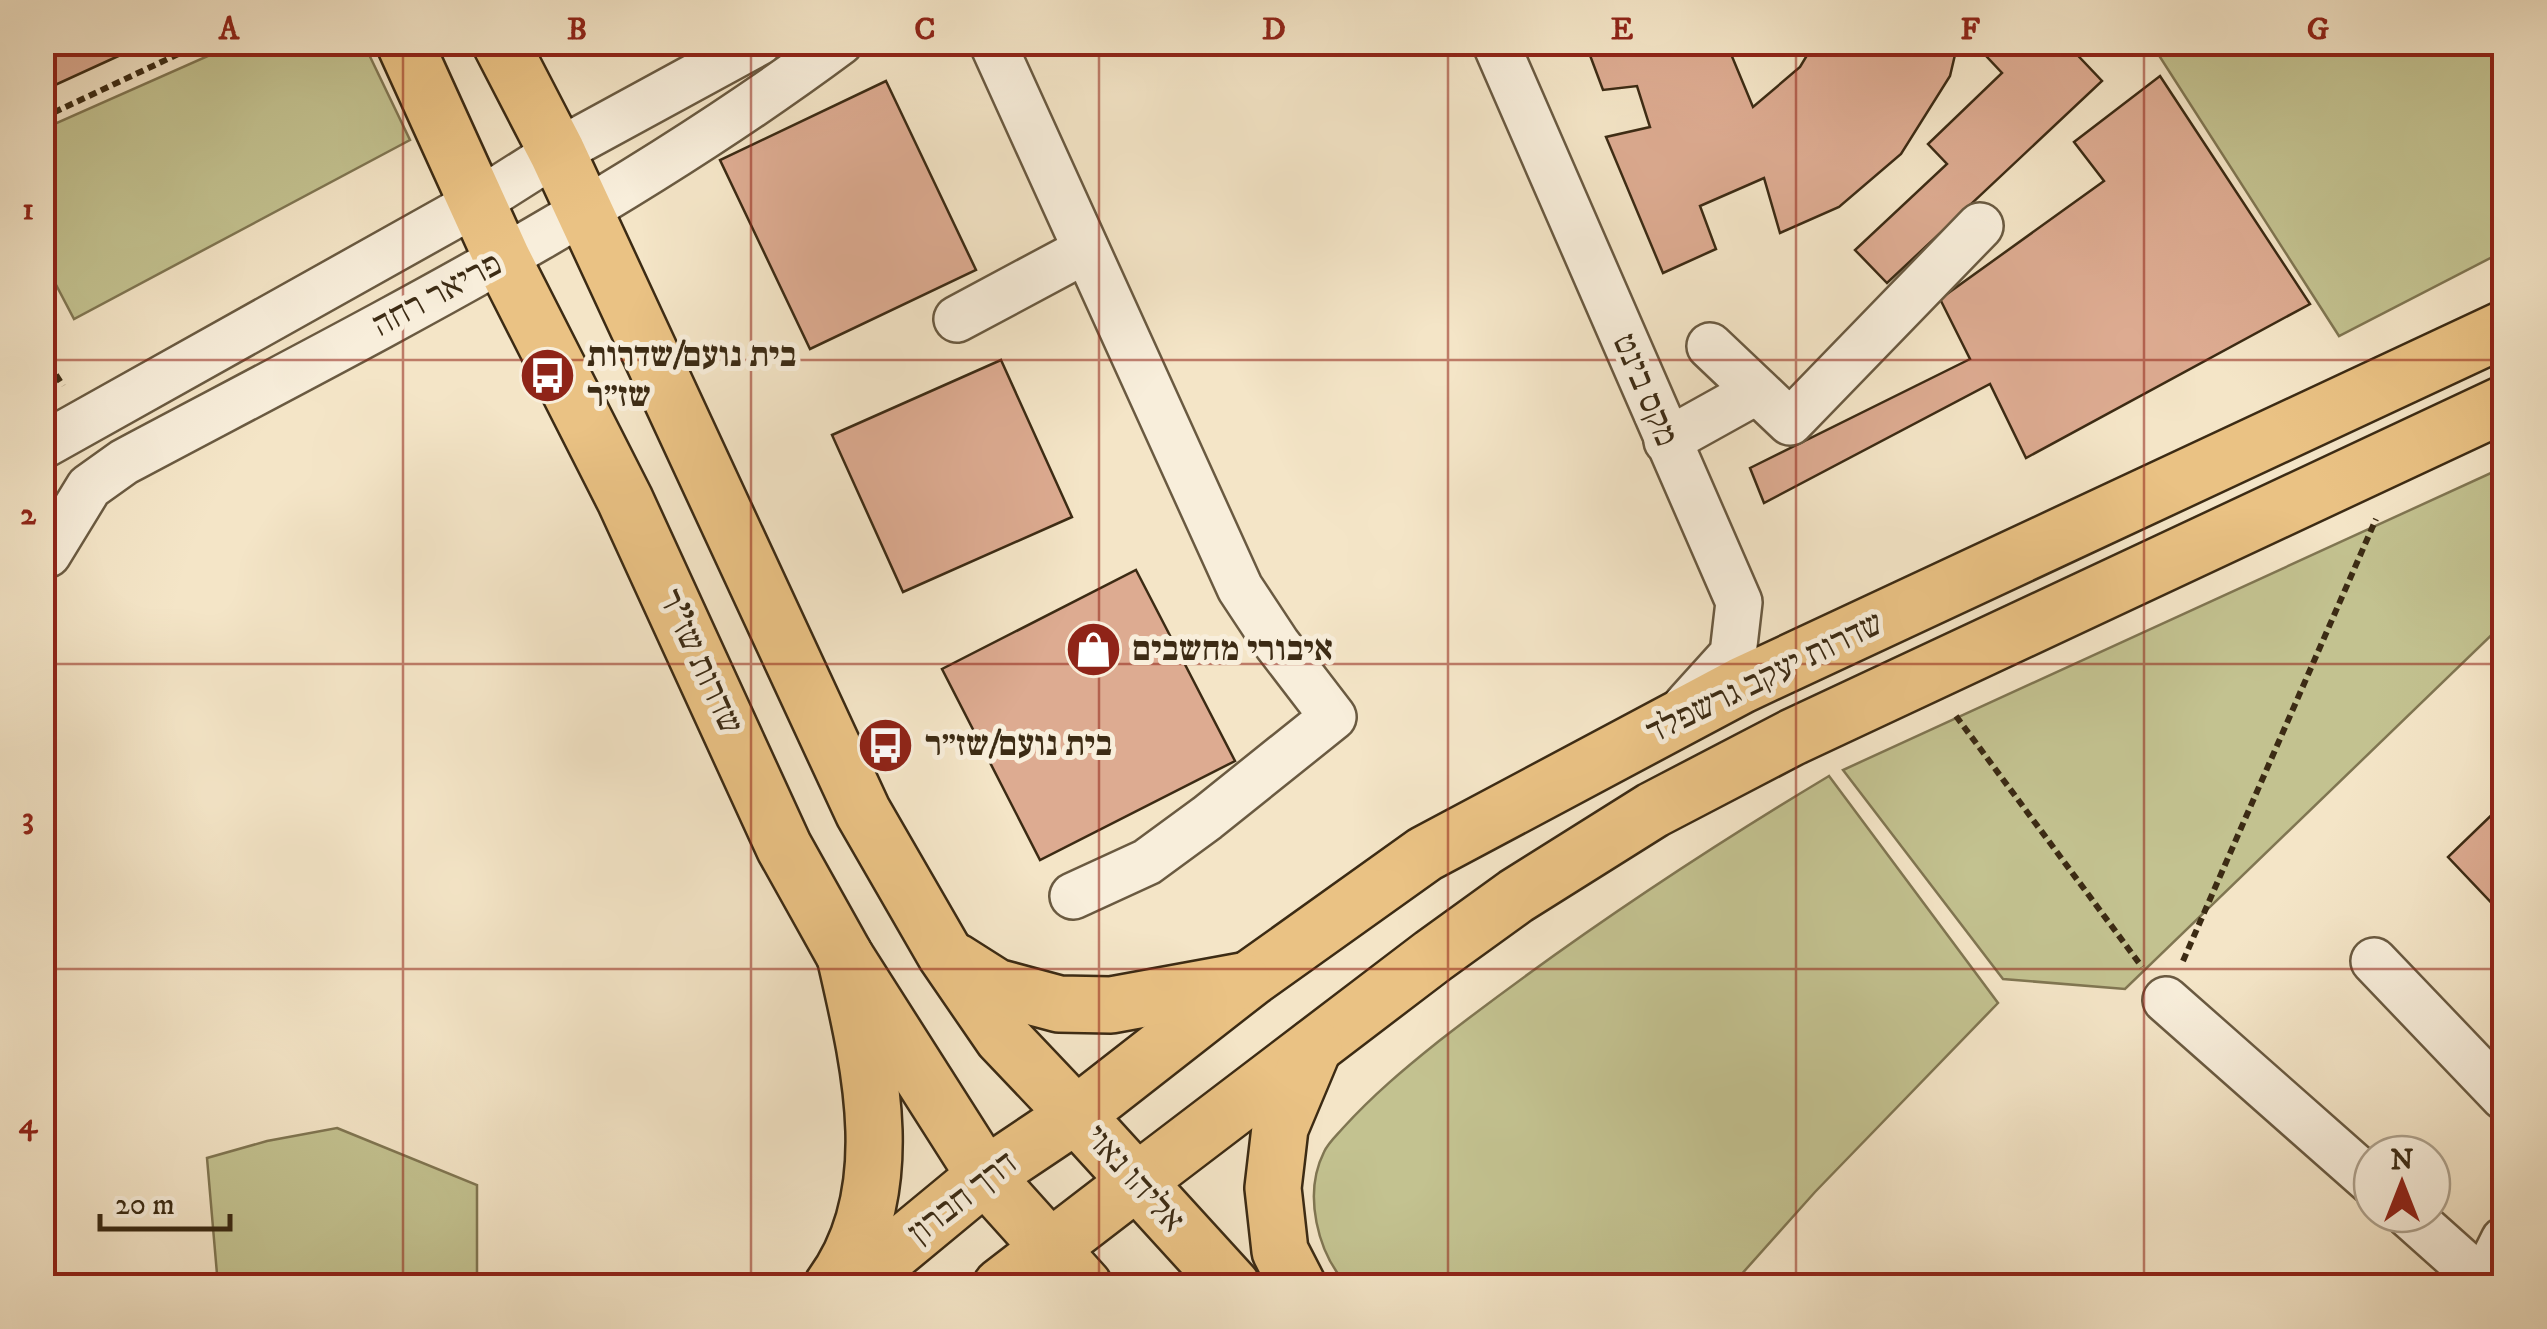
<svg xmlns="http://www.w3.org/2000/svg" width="2547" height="1329" font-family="'IM FELL DW Pica','Frank Ruhl Libre',serif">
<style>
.green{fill:#c3c290;stroke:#807652;stroke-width:2.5}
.building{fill:#ddab91;stroke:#3c2b14;stroke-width:2.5}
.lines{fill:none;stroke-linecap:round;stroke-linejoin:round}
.minor-casing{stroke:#6a5a41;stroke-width:50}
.major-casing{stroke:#3c2b14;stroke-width:60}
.highway-casing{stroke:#3c2b14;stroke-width:60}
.path{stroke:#3c2b14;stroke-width:6;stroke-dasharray:8 5;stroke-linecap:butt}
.minor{stroke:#f8eedb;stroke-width:45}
.major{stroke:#eac284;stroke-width:55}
.highway{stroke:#eac284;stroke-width:55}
.grid{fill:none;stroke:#8f2418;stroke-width:2.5;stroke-opacity:0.55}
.labels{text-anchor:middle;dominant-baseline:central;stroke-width:10;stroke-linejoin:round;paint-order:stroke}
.street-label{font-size:35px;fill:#3c2b14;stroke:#f8eedb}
.poi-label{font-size:35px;font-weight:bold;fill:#3c2b14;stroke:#f8eedb;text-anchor:start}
.neatline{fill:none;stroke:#8f2418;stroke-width:4}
.grid-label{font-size:32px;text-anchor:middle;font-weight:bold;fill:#8f2418}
</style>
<rect width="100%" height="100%" fill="#f4e5c7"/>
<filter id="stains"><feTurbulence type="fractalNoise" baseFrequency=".002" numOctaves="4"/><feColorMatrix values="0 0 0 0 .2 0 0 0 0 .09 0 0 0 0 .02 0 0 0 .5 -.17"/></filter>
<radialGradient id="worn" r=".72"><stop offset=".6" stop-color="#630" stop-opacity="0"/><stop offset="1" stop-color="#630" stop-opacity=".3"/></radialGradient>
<g class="green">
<path d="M363,42L410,140L74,319L43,260V129L237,43Z"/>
<path d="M2151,43H2504V251L2339,336Z"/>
<path d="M2504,467V623L2125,989L2003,979L1843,770Z"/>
<path d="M1829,776L1998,1003L1815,1192L1731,1286H1348C1317,1253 1303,1194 1324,1152C1328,1143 1337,1135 1343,1128C1373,1095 1404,1069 1439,1041C1564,944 1694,857 1829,776Z"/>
<path d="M337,1128L477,1185V1284L480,1286H222L217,1274L207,1158L267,1141Z"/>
</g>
<g class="building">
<path d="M42,42H149L42,91Z"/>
<path d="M1585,42H1726L1753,107L1800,67L1815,42H1958L1950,76L1901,154L1839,207L1780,233L1764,178L1700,206L1716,249L1663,273L1606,137L1650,127L1637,86L1603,90Z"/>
<path d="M1973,42H2065L2102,81L1887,283L1855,250L1947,164L1928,144L2002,73Z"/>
<path d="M2160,76L2310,304L2026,458L1990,384L1764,503L1750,468L1970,359L1940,299L2104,181L2074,142Z"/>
<path d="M886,81L976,270L810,349L720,160Z"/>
<path d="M1001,360L1072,517L903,592L832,435Z"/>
<path d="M1136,570L1235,761L1040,860L942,669Z"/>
<path d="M2504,803V916L2448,857Z"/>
</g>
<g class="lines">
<defs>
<g id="minor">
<path d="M992,42L1240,588L1277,644L1333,717L1207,818L1147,862L1073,896"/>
<path d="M1495,42L1739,602L1733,654L1686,706"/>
<path d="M957,319L1086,250"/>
<path d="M1710,346L1790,422L1980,226"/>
<path d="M1667,441L1757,391"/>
<path d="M42,446L478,202L557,152L759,42"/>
<path d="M48,554L89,487L124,462C368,332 617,208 840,42"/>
<path d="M2374,961L2504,1097"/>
<path d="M2166,1000L2372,1182"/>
<path d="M2408,1214L2483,1281"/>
<path d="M2481,1286L2504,1240"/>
</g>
<g id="major">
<path d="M404,42L503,260L625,500L784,847L845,956L985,1176"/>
<path d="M500,42L557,152L863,812L945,954L1002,1037L1076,1115L1250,979L1425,854L1742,685L2504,329"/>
<path d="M955,961L996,987L1059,1004L1111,1005L1242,981"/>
<path d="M1135,1183L1433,956L1516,896L1653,810L1793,737L2504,404"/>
</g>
<g id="highway">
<path d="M985,1176L1084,1286"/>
<path d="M832,1286C902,1191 869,1061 845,956"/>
<path d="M852,1286L985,1176L1076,1115L1232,1286"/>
<path d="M1001,1286L1135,1183"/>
<path d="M1298,1286L1280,1251L1273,1188L1280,1128L1314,1047"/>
</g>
</defs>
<use href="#minor" class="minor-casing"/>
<use href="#major" class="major-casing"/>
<use href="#highway" class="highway-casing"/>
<g class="path">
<path d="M42,118L204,42"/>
<path d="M42,353L63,386"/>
<path d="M1956,716L2142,967"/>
<path d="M2183,961L2376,519"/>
</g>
<use href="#minor" class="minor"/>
<use href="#major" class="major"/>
<use href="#highway" class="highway"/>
</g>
<path class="grid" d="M403,42V1286M751,42V1286M1099,42V1286M1448,42V1286M1796,42V1286M2144,42V1286M42,360H2504M42,664H2504M42,969H2504"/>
<defs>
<symbol id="bus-disc" viewBox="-11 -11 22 22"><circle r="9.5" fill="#8f2418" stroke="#f8eedb"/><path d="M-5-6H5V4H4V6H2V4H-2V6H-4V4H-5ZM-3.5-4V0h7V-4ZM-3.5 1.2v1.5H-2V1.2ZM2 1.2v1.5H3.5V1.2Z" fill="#fff"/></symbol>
<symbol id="shop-disc" viewBox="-11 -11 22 22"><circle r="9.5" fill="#8f2418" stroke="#f8eedb"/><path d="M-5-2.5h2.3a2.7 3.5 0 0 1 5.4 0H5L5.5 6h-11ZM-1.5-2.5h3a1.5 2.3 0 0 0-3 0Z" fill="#fff"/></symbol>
</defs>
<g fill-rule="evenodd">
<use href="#bus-disc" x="516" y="344" width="63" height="63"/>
<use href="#shop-disc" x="1062" y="618" width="63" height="63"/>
<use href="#bus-disc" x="854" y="714" width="63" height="63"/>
</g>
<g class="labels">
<g class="street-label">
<text transform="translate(437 295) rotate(-28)">פריאר רחה</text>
<text transform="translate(1645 390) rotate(67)">מקס בינט</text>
<text transform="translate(700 662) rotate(65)">שדרות שז"ר</text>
<text transform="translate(1765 678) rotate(-26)">שדרות יעקב גרשפלד</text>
<text transform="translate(1134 1179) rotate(48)">אליהו נאוי</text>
<text transform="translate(963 1198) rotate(-38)">דרך חברון</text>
</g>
<g class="poi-label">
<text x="587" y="356">בית נועם/שדרות<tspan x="587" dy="40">שז״ר</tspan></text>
<text x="1132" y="650">איבורי מחשבים</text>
<text x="925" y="745">בית נועם/שז״ר</text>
</g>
</g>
<rect width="2547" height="1329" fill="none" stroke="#f4e5c7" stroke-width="110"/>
<g transform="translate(2402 1184)"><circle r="48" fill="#f8eedb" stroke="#ada08b" stroke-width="2.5"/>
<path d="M0-8L18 38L0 25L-18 38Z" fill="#8f2418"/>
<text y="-15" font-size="28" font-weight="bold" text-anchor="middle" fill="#3c2b14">N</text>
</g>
<path d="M100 1214v15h130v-15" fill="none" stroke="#3c2b14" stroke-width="5"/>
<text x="115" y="1214" font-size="30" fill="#3c2b14" stroke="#f8eedb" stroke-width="8" paint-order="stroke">20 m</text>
<rect x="55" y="55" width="2437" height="1219" class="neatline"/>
<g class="grid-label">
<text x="229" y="39">A</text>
<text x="577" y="39">B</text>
<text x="925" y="39">C</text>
<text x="1274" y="39">D</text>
<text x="1622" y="39">E</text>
<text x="1970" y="39">F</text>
<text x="2318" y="39">G</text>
<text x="28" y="219">1</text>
<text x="28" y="524">2</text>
<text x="28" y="828">3</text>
<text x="28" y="1133">4</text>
</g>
<rect width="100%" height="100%" filter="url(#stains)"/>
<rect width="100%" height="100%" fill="url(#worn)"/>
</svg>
